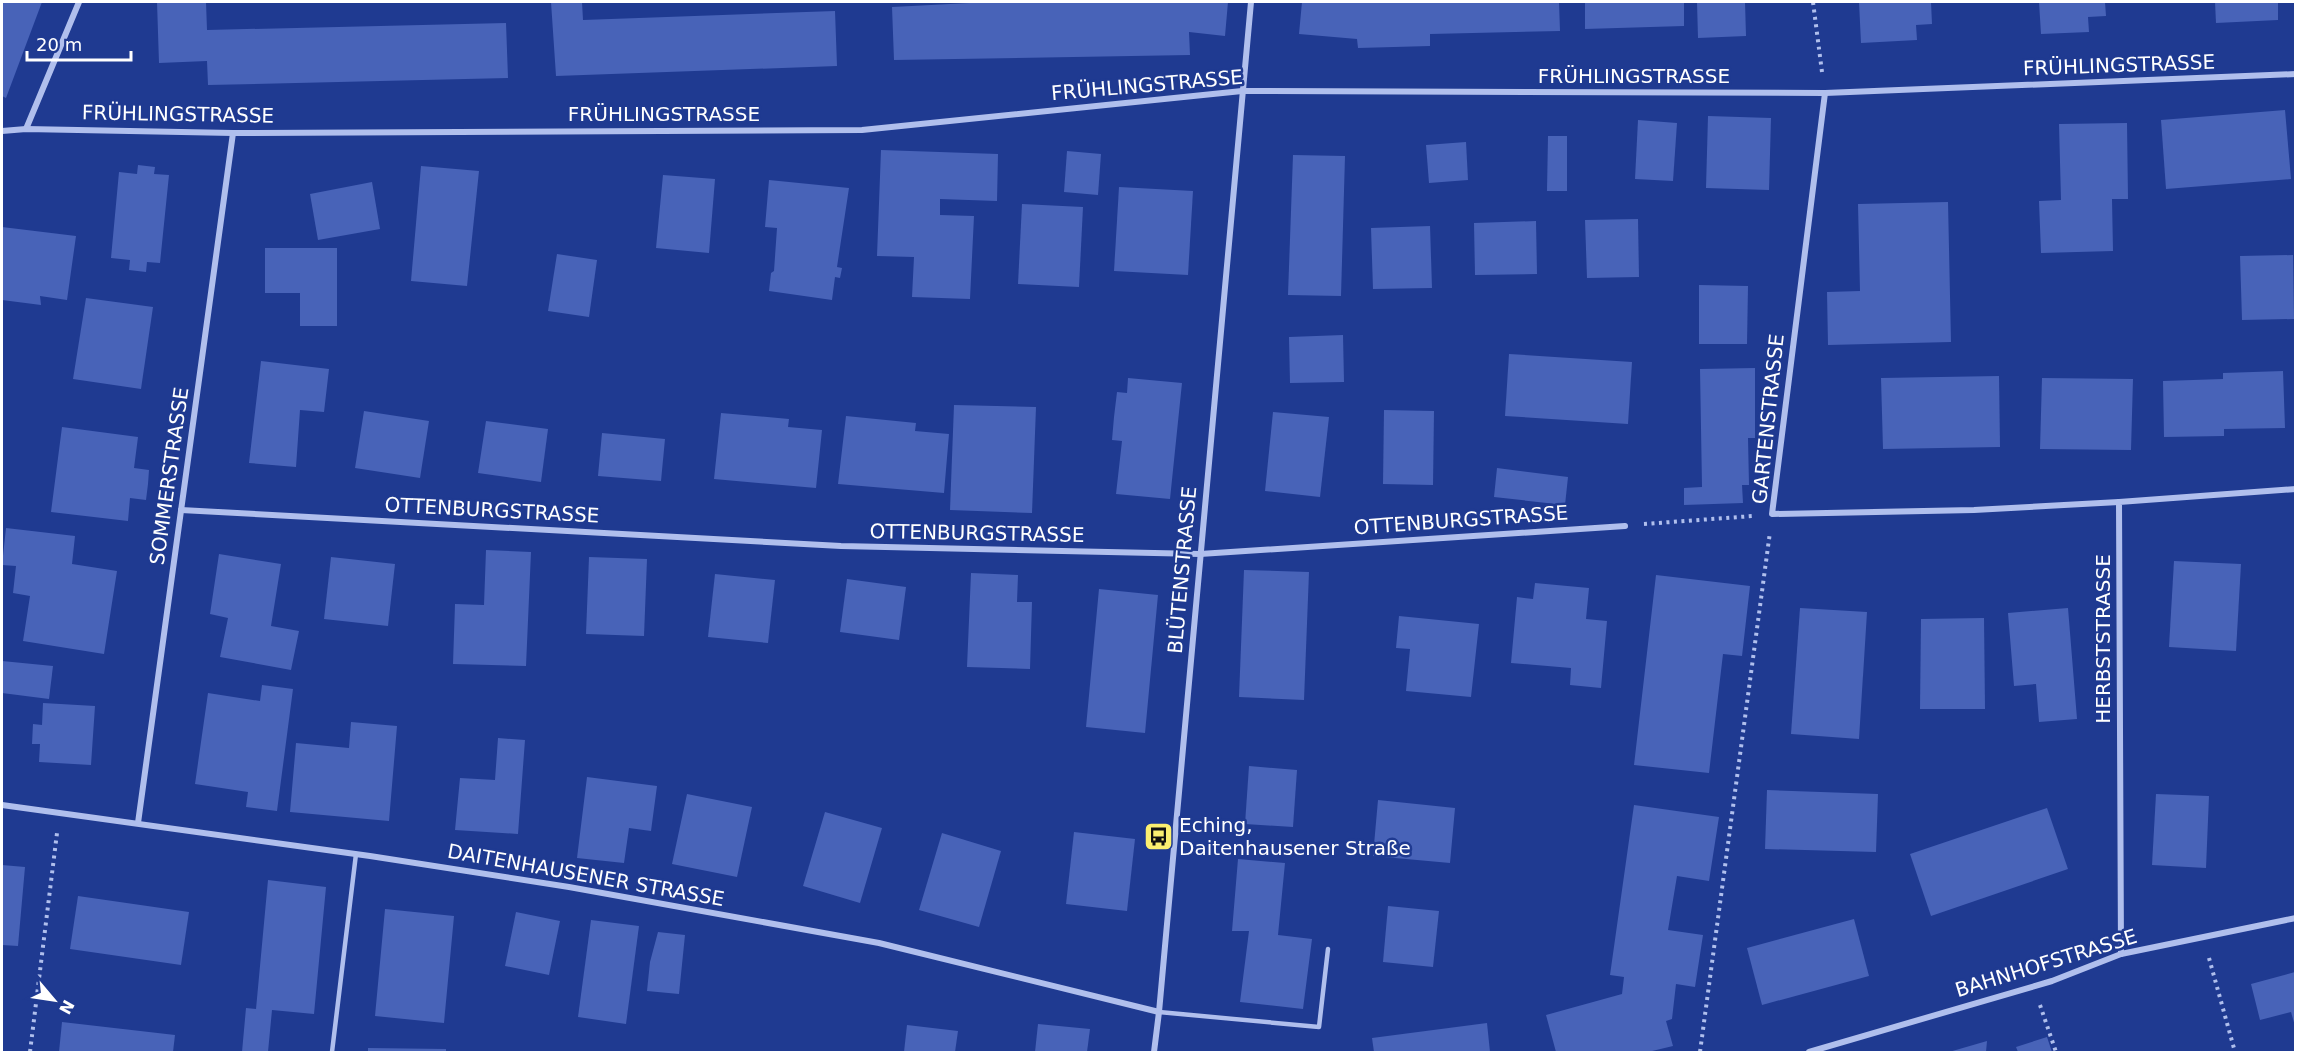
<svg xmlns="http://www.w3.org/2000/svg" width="2297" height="1054" font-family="'DejaVu Sans',sans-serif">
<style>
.building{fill:#4863b8}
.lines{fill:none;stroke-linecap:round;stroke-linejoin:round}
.path{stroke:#b0bfed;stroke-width:4;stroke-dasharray:3 4.5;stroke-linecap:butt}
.service{stroke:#b0bfed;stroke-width:4.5}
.minor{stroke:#b0bfed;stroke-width:6}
.labels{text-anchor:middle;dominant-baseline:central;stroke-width:5;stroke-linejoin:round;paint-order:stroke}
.street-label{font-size:20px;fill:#fff;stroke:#1f3a91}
.poi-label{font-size:20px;fill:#fff;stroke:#1f3a91;text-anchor:start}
</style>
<rect width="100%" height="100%" fill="#1f3a91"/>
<g class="building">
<path d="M2,2H42L6,98L2,96Z"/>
<path d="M157,2H206L207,30L506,23L508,78L208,85L207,61L159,63Z"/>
<path d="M551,2H582L583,20L835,11L837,66L556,76Z"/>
<path d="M989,2H1228L1225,36L1189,32L1190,55L894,60L892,7Z"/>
<path d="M1302,2H1559L1560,31L1430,34V46L1358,48L1357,39L1299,34Z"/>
<path d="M1585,2H1684V26L1585,29Z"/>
<path d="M1697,2H1745L1746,36L1698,38Z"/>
<path d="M1859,2H1931L1932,24L1916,25L1917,40L1861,43Z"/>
<path d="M2039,2H2105L2106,16L2088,17L2089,32L2041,34Z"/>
<path d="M2215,2H2278V20L2216,23Z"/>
<path d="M2285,110L2291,179L2166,189L2161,120Z"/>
<path d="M1708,116L1771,118L1769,190L1706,188Z"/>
<path d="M1638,120L1677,123L1673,181L1635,179Z"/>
<path d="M2127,123L2128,199H2112L2113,251L2041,253L2039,201L2061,200L2059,124Z"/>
<path d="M1548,136H1567V191H1547Z"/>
<path d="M1466,142L1468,180L1429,183L1426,145Z"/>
<path d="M881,150L998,154L997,201L940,199V215L974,216L970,299L912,297L914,257L877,256Z"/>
<path d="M1067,151L1101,154L1098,195L1064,192Z"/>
<path d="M1293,155L1345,156L1341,296L1288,295Z"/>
<path d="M138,165L155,167L154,174L169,175L160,263L147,262L146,272L129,270L130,260L111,258L119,172L137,174Z"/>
<path d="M421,166L479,171L467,286L411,281Z"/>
<path d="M663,175L715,179L709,253L656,248Z"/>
<path d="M769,180L849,188L837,267L842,268L840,278L835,277L832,300L769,291L771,273L774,271L777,228L765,227Z"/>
<path d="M372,182L380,229L318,240L310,194Z"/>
<path d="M1119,187L1193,191L1188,275L1114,271Z"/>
<path d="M1948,202L1951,342L1828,345L1827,292L1860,291L1858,204Z"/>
<path d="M1022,204L1083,207L1079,287L1018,284Z"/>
<path d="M1638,219L1639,277L1587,278L1585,220Z"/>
<path d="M1536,221L1537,274L1475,275L1474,223Z"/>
<path d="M1430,226L1432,288L1373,289L1371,228Z"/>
<path d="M2,227L76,236L67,300L40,296L41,305L2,300Z"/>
<path d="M265,248H337V326H300V293H265Z"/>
<path d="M557,254L597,260L589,317L548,311Z"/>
<path d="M2293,255L2294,319L2242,320L2240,256Z"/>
<path d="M1699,285L1748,286L1747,344H1699Z"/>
<path d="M86,298L153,307L141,389L73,379Z"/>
<path d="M1343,335L1344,382L1290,383L1289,337Z"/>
<path d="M1509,354L1632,362L1628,424L1505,416Z"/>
<path d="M261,361L329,369L324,412L300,410L296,467L249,463Z"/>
<path d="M1755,368V438H1748L1749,485H1742L1743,503L1684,505V488L1702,487L1700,369Z"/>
<path d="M2283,371L2285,428L2224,429V436L2164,437L2163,381L2223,379V373Z"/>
<path d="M1999,376L2000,447L1883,449L1881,378Z"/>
<path d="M1128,378L1182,383L1170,499L1116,494L1122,441L1112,440L1114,417L1117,392L1127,393Z"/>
<path d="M2042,378L2133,379L2131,450L2040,449Z"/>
<path d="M954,405L1036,407L1032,513L950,510Z"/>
<path d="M1384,410L1434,411L1433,485L1383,484Z"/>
<path d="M364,411L429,421L420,478L355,468Z"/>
<path d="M1273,412L1329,417L1320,497L1265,491Z"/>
<path d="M721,413L789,419L788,427L822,430L816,488L714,479Z"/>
<path d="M846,416L916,423L915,431L949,434L944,493L838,484Z"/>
<path d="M486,421L548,429L541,482L478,473Z"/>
<path d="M62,427L138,437L134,468L149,470L148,484L146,500L130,498L128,521L51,512Z"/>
<path d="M602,433L665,439L661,481L598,476Z"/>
<path d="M1497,468L1568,477L1565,505L1494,497Z"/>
<path d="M6,528L75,536L72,564L117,571L104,654L23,641L30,596L13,593L16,566L2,565Z"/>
<path d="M486,550L531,552L526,666L453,664L455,604L484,605Z"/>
<path d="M219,554L281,564L271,626L299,631L291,670L220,657L228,618L210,614Z"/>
<path d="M331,557L395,564L388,626L324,619Z"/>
<path d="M589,557L647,559L644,636L586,634Z"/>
<path d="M2174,561L2241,564L2236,651L2169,647Z"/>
<path d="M1244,570L1309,572L1304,700L1239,697Z"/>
<path d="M971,573L1018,575L1017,602H1032L1030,669L967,667Z"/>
<path d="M715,574L775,580L768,643L708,637Z"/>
<path d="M1656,575L1750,586L1742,656L1723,654L1709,773L1634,765Z"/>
<path d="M847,579L906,587L899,640L840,632Z"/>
<path d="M1535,583L1589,588L1586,619L1607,621L1601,688L1570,685L1571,668L1511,663L1517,597L1533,599Z"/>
<path d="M1099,589L1158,595L1145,733L1086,727Z"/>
<path d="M1800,608L1867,612L1859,739L1791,734Z"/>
<path d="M2068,608L2077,719L2039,722L2036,684L2014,686L2008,613Z"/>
<path d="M1399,616L1479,624L1471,697L1406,691L1410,649L1396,648Z"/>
<path d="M1984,618L1985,709H1920L1921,619Z"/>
<path d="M2,661L53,666L49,699L2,693Z"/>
<path d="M262,685L293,689L277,811L246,807L248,792L195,784L208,693L260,701Z"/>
<path d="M43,703L95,706L91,765L39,762L40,744H32L33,724L42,725Z"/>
<path d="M351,722L397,726L389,821L290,812L296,743L349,748Z"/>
<path d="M498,738L525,740L518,834L455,830L460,778L495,780Z"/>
<path d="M1249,766L1297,770L1293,827L1245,824Z"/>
<path d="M587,777L657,786L651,831L629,828L624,863L577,858Z"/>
<path d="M1767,790L1878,794L1876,852L1765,849Z"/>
<path d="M687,794L752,807L737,877L672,864Z"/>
<path d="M2156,794L2209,796L2206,868L2152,865Z"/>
<path d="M1378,800L1455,808L1450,863L1373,856Z"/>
<path d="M1634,805L1719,817L1709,881L1677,876L1668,930L1703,935L1695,987L1676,984L1672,1019L1666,1021L1673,1046L1648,1052H1556L1546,1015L1622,994L1624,977L1610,975Z"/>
<path d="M2047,808L2068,869L1931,916L1910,854Z"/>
<path d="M825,812L882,828L860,903L803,886Z"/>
<path d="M1074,832L1135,839L1127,911L1066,904Z"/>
<path d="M942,833L1001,851L979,927L919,910Z"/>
<path d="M1238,859L1285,863L1278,935L1312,939L1303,1009L1240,1002L1249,931H1232Z"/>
<path d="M2,865L25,867L18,946L2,945Z"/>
<path d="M268,880L326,887L314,1014L272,1010L268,1052H242L246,1008L256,1009Z"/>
<path d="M78,896L189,912L181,965L70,949Z"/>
<path d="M1388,906L1439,911L1433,967L1383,962Z"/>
<path d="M385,909L454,916L444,1023L375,1016Z"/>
<path d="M516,912L560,921L549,975L505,966Z"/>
<path d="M1854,919L1869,976L1762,1005L1747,948Z"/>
<path d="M591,920L639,926L626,1024L578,1017Z"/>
<path d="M658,932L685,935L679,994L647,991L650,962Z"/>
<path d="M2295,972V1026L2291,1012L2260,1020L2251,984Z"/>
<path d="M62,1022L175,1035L173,1052H59Z"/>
<path d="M1487,1023L1490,1052H1374L1372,1038Z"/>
<path d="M1038,1024L1090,1029L1087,1052H1035Z"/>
<path d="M907,1025L958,1031L955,1052H904Z"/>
<path d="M2047,1037L2052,1052H2018L2016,1047Z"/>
<path d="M1987,1041L1986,1052H1949Z"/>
<path d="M368,1048L446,1049V1052H368Z"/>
</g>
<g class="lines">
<g class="path">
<path d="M1813,2L1822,72"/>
<path d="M1644,524L1753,516"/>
<path d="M2209,958L2235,1052"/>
<path d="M2040,1005L2056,1052"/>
<path d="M30,1052L57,833"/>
<path d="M1700,1052L1770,532"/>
</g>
<g class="service">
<path d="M1159,1012L1319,1027L1328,949"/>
<path d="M332,1052L356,854"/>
</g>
<g class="minor">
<path d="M1825,93L1772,514L1974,510L2119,502"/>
<path d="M26,129L79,2"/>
<path d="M2,131L26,129L233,133L862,130L1242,91L1825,93L2296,74"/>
<path d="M181,510L841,546L1200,554L1625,526"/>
<path d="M2,805L370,856L569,887L879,943L1159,1012"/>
<path d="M138,823L233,133"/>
<path d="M2121,954L2119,502L2296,489"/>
<path d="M1154,1052L1159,1012L1251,2"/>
<path d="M1809,1052L2052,981L2121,954L2296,918"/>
</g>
</g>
<defs>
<symbol id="bus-square" viewBox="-11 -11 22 22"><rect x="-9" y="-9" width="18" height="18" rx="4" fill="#fbef70" stroke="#1f3a91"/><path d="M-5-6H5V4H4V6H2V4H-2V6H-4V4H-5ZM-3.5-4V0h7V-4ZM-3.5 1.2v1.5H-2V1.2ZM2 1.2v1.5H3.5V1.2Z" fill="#111"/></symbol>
</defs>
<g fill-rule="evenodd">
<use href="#bus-square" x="1142" y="820" width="33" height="33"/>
</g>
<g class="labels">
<g class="street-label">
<text transform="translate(2119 65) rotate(-2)">FRÜHLINGSTRASSE</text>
<text x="1634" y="76">FRÜHLINGSTRASSE</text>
<text transform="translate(1147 85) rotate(-5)">FRÜHLINGSTRASSE</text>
<text transform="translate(178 114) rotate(1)">FRÜHLINGSTRASSE</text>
<text x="664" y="114">FRÜHLINGSTRASSE</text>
<text transform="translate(1768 419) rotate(-84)">GARTENSTRASSE</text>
<text transform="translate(169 476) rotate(-82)">SOMMERSTRASSE</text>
<text transform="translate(492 510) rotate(3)">OTTENBURGSTRASSE</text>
<text transform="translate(1461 520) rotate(-4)">OTTENBURGSTRASSE</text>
<text transform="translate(977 533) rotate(1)">OTTENBURGSTRASSE</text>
<text transform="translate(1182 570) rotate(-85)">BLÜTENSTRASSE</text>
<text transform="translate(2103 639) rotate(-90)">HERBSTSTRASSE</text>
<text transform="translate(586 875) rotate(10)">DAITENHAUSENER STRASSE</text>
<text transform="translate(2046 963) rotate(-17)">BAHNHOFSTRASSE</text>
</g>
<g class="poi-label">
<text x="1179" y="825">Eching,<tspan x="1179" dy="23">Daitenhausener Straße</tspan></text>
</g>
</g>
<rect width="2297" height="1054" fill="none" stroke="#ffffff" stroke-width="6"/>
<g transform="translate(54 1000) rotate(119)" stroke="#1f3a91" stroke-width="4.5" paint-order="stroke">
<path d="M0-4.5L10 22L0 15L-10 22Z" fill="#ffffff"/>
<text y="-9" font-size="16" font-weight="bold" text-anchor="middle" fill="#ffffff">N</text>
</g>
<path d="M27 51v9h104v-9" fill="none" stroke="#ffffff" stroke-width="3"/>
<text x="36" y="51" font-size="18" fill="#ffffff" stroke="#1f3a91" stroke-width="4.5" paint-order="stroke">20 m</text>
</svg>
